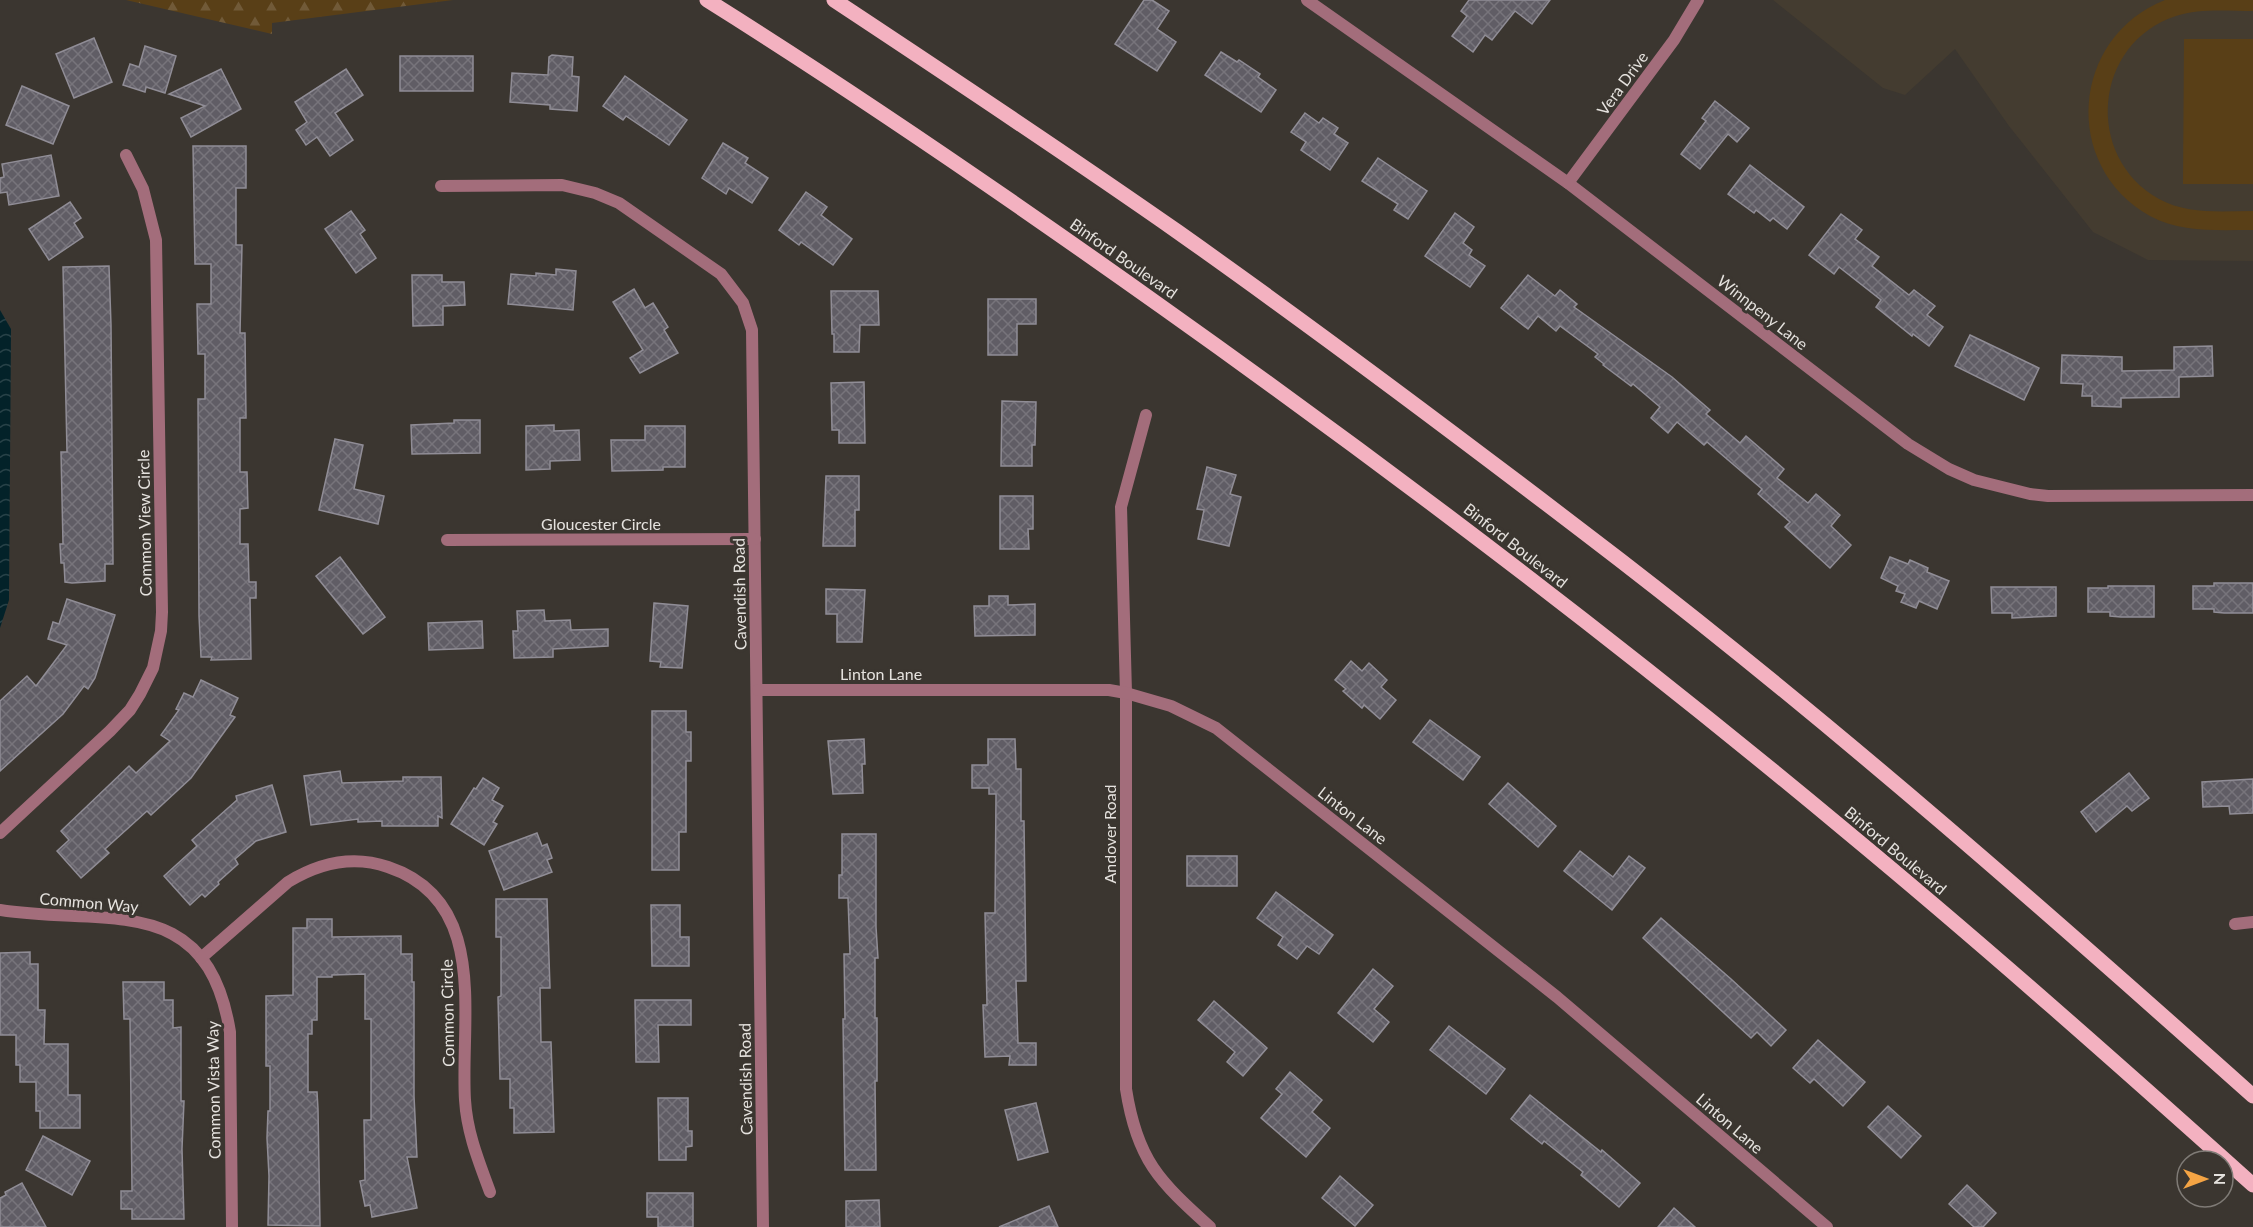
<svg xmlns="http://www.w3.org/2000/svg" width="2253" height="1227" font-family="Lato,sans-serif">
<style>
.built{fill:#443c30}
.forest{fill:url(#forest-firs)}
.pitch{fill:#593f17}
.water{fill:url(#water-waves)}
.building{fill:url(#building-cross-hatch);stroke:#908d96;stroke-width:1.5}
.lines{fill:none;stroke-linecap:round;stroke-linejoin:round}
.minor{stroke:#a36d7b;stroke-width:12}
.primary{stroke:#f3b1c0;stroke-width:15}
.labels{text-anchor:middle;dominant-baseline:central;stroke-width:6;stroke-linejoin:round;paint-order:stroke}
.street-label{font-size:16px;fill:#e5e2de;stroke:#3b3630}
</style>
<defs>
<pattern id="forest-firs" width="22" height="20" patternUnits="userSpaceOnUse" patternTransform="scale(1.5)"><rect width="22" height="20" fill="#593f17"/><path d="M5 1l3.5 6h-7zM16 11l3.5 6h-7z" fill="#715a38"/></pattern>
<pattern id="water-waves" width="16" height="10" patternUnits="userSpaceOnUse" patternTransform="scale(1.5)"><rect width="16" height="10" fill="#032229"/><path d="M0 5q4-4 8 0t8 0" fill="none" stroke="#284248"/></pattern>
<pattern id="building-cross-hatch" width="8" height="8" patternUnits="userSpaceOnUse" patternTransform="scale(1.5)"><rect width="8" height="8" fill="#605d65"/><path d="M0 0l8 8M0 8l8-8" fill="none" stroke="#77747b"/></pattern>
</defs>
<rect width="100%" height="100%" fill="#3b3630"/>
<path class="built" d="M1773,0H2253V261L2148,260L2093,232L2009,126L1955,49L1905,95L1883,88Z"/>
<path class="forest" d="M126,0H453L272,23V34Z"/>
<g class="pitch">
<path d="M2165,0H2253V11C2228,11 2200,8 2176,16C2093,43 2084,157 2159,199C2188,215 2222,211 2253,211V230C2218,230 2181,233 2150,216C2061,166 2071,37 2165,0Z"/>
<path d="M2184,39H2253V184H2183Z"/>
</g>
<path class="water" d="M0,310L11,329L9,600L0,628Z"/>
<g class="building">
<path d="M1144,0H1152L1169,11L1157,29L1176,42L1157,71L1115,44Z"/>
<path d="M1469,0H1550L1532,24L1515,11L1492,40L1485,35L1473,52L1452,36L1467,16L1461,11Z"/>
<path d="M94,38L112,82L74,98L56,54Z"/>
<path d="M145,46L176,56L165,93L146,87L145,92L123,85L130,64L139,67Z"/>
<path d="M1221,52L1237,62L1239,60L1260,74L1258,77L1276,90L1261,112L1205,75Z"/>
<path d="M552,55L573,57L572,76L579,77L577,111L550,109V105L510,102L512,73L548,75L549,57Z"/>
<rect x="400" y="56" width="73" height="35"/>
<path d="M221,69L241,109L191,137L181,118L205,106L169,94Z"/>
<path d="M346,69L363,95L335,113L353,140L330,156L317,137L306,145L296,130L307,122L295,102Z"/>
<path d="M625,76L687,120L669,145L626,116L623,120L603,106Z"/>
<path d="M22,86L69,106L53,144L6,125Z"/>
<path d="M1715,101L1749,128L1737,142L1728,134L1700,169L1681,154L1706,121L1702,118Z"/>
<path d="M1305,113L1319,123L1323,118L1338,128L1334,134L1348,143L1330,170L1301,150L1306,142L1291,132Z"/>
<path d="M723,143L748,158L745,163L768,178L752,203L729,188L726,194L702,178Z"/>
<path d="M193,146H246V188H236V245H242L240,333H245L246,418H240V472H247L248,508L240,509V544H248L249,582H256V598H250L251,659L211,660L212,657H201L199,616L198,399H205V354H198L197,304H211V264H195Z"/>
<path d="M51,155L59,196L9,205L7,192L0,193V178L4,177L2,164Z"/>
<path d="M1378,158L1427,191L1408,219L1394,210L1398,204L1362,181Z"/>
<path d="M1750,165L1804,207L1787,229L1773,218L1770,221L1756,210L1754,213L1728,194Z"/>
<path d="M806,192L827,207L821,215L852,239L833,265L801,242L799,245L779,230Z"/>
<path d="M70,202L81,218L74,223L83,237L49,260L29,229Z"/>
<path d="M351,211L365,230L360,234L376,258L356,273L325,229Z"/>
<path d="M1455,213L1474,227L1463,243L1472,250L1469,255L1485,266L1470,287L1425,256Z"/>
<path d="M1841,214L1862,230L1855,239L1879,257L1872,266L1909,295L1914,290L1935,306L1927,315L1943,327L1929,346L1913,334L1912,336L1876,307L1881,300L1839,267L1834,274L1809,255Z"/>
<path d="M109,266L111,325L113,564H105V581L72,583L65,582L64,563H61L60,544H63L61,452H67L63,267Z"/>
<path d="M556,269L576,271L573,310L508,304L511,274L536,276V273L556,275Z"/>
<path d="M412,275H442V282H464L465,305L443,306V325L413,326Z"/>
<path d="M1528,275L1555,296L1560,290L1577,304L1574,307L1672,377L1710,410L1706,414L1740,443L1746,436L1784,469L1777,478L1808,503L1816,494L1840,515L1831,526L1851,545L1830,568L1785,527L1790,522L1758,494L1762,489L1707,442L1704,445L1677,422L1668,433L1651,418L1660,407L1633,384L1631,386L1603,365L1604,364L1595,357L1598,354L1560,326L1556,331L1538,316L1528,329L1501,308Z"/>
<path d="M634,289L645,308L653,303L668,327L664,330L678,353L640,373L630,358L643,350L613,302Z"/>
<path d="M831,291H878L879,325H860L859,352H834V334H832Z"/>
<path d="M988,299H1036V324H1017V355H988Z"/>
<path d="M1970,335L2039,368L2024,400L1955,366Z"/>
<path d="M2212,346L2213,376L2179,377V397L2121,398V407L2092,406V396H2082L2083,384L2061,383L2062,355L2122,357V371L2174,370V347Z"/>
<path d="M864,382L865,443H839V430H832L831,383Z"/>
<path d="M1002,401L1036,402L1035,445H1032V466H1001Z"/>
<path d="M454,420H480V453L412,454L411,425L454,423Z"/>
<path d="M554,425V431L579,430L580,460L550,461V469L526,470V426Z"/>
<path d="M645,426H685V467H663V470L612,471L611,440H645Z"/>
<path d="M335,439L363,445L354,489L384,496L378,524L319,510Z"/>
<path d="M1207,467L1236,475L1230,494L1241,497L1229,546L1198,539L1204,510L1197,509Z"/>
<path d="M826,476H859V510H855V546H823Z"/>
<path d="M1000,496H1033V529H1028L1029,549H1000Z"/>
<path d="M340,557L385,617L363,634L316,576Z"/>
<path d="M1890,557L1908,564L1910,560L1928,568L1927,572L1949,581L1937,609L1919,601L1916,608L1901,602L1905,594L1896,591L1898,586L1881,578Z"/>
<path d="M2214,583H2253V613H2224L2214,612V609H2193V586H2214Z"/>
<path d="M2108,586H2154V617H2121L2110,616V612H2088V588H2108Z"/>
<path d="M1991,587H2056V616L2012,618V613H1992Z"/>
<path d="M826,589L865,590L862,642H837V614H826Z"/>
<path d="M989,596H1008V605L1035,604V635L975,636L974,606H989Z"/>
<path d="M67,599L115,615L95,678L88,689L84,686L63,714L0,771V701L27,676L36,686L67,645L48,639L53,622L59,624Z"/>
<path d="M654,603L688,606L682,668L660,667L661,662L650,661Z"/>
<path d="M544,610L545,621L570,620L571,630L608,629V646L553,649V657L514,658L513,631H518L517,611Z"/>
<path d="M482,621L483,648L429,650L428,623Z"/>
<path d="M1351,661L1362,671L1369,663L1387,680L1381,687L1396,700L1380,719L1364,705L1362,708L1343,691L1346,689L1335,680Z"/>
<path d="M201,680L238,698L230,715L235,717L191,778L151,815L147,811L105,849L109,853L81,878L57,851L69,840L61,831L129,766L136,773L170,741L161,735L179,710L176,709L184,693L193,697Z"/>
<path d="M652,711H686V732H691V761H686V832H679V870H652Z"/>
<path d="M1430,720L1480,757L1463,780L1413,742Z"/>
<path d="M864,739L865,764H862L863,793L833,794L828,741Z"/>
<path d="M988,739H1015L1016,769H1021V821H1024L1026,981H1016L1018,1043H1036V1065H1009L1010,1056L985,1057L983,1005H987L985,913H995L996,794H989V788H972V765H988Z"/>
<path d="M340,771L342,783L403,781V777H441L442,818L438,816V826H382V821L358,822V819L311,825L304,776Z"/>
<path d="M2129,773L2149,798L2132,811L2127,806L2096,832L2081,812Z"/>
<path d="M483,778L499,788L492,800L503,806L493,822L497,824L484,845L451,824L474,788L476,789Z"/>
<path d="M2253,779V813L2230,814L2229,806L2203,807L2202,782Z"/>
<path d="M1508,783L1556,826L1538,847L1489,804Z"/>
<path d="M272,785L286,832L256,841L235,859L238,864L218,882L219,884L205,897L202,894L190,905L164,876L197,846L192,840L237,800L236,796Z"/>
<path d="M537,833L542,846L547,844L552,858L547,860L552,872L504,890L489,851Z"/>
<path d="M842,834H876V927L878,958H875V1018H877V1081H875L876,1170H845L843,1019H845L844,954H850L848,898H839V875H842Z"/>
<path d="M1580,851L1613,877L1629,856L1645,868L1612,910L1564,871Z"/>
<rect x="1187" y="856" width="50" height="30"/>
<path d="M1276,892L1333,935L1319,954L1307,946L1297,959L1278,945L1283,937L1257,918Z"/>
<path d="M496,899H547L550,988H540L541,1042H551L554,1132L514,1133V1108H510V1079H500L498,997L501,996V937H496Z"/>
<path d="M651,905H680V937H689V966H652Z"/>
<path d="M1661,918L1731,979L1786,1030L1771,1046L1757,1032L1751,1038L1643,938Z"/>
<path d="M307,919H332V937L401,936V954H412V982H414V1096L417,1157H407L417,1208L372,1217L370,1205L365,1206L360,1181L365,1180L364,1120H371V1019H365V974L332,975V977H317V1020H312V1034H308V1092H317L318,1109L320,1226L268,1225L269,1176L267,1138L268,1111H270V1066H266V996L293,995V928H307Z"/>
<path d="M30,952V964H38V1010H45L44,1044H68V1095H80V1128H40V1111H36V1082H20V1065H16V1035H0V953Z"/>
<path d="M1373,969L1393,986L1374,1009L1389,1022L1373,1042L1338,1013Z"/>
<path d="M123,982H164V1000H173V1028L181,1027V1101H184L182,1149L184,1219H132V1209H121V1191H132L130,1019H124Z"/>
<path d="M635,1000H691V1025H658L659,1062H636Z"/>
<path d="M1214,1001L1267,1048L1243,1076L1227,1062L1235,1052L1198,1020Z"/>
<path d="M1449,1026L1505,1069L1486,1094L1430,1050Z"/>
<path d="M1818,1040L1865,1082L1843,1106L1814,1079L1810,1083L1793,1068Z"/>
<path d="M1290,1072L1322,1100L1312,1112L1330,1128L1306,1157L1261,1118L1282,1094L1276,1089Z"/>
<path d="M1530,1095L1601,1152L1602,1150L1640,1183L1619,1207L1581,1175L1583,1172L1544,1141L1542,1144L1511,1119Z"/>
<path d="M658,1098H688V1131H692V1146L686,1147V1160H659Z"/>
<path d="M1036,1103L1048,1152L1018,1160L1005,1110Z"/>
<path d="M1888,1106L1921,1136L1901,1158L1868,1127Z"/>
<path d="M43,1136L90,1161L72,1195L26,1170Z"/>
<path d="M1340,1176L1373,1205L1355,1226L1322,1198Z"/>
<path d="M22,1183L46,1227H0V1198L6,1195L5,1192Z"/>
<path d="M1967,1185L1996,1213L1983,1227H1974L1949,1204Z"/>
<path d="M647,1193H693V1227H658V1217H647Z"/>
<path d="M879,1200L880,1227H846V1201Z"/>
<path d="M1049,1206L1058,1227H999Z"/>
<path d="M1674,1208L1695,1227H1658Z"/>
</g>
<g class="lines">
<g class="minor">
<path d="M1307,0L1568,183L1908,444L1949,469L1974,480L2030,494L2048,496L2253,495"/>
<path d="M1568,183L1674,40L1698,0"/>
<path d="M441,186L562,185L595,193L619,203L721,274L743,303L752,330L763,1227"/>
<path d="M1146,415L1121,507L1126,693V1089C1137,1160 1159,1181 1210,1227"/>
<path d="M447,540L755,539"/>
<path d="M758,690H1109L1126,693L1171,706L1216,728L1557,997L1827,1227"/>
<path d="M0,833L110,731L130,710L140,694L153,668L161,631L162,612L156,240L143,189L126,155"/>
<path d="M0,910C104,927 207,889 230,1032L232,1227"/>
<path d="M2235,924L2253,922"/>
<path d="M201,958L288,882C319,863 353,855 388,867C490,901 460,1018 465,1100C467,1133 479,1162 490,1192"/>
</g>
<g class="primary">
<path d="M707,0C862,97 1013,201 1162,307C1396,473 1625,647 1846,831C1985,946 2119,1065 2253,1185"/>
<path d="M834,0C949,76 1065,153 1178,232C1328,338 1474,448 1620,560C1839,729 2047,912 2253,1096"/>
</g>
</g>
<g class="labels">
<g class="street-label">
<text transform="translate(1622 83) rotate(-54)">Vera Drive</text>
<text transform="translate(1124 258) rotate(35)">Binford Boulevard</text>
<text transform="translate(1763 312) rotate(38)">Winnpeny Lane</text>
<text transform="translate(144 523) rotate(-91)">Common View Circle</text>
<text x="601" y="523">Gloucester Circle</text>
<text transform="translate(1516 545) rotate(38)">Binford Boulevard</text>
<text transform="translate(739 594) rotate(-91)">Cavendish Road</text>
<text x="881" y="673">Linton Lane</text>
<text transform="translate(1353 815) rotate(38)">Linton Lane</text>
<text transform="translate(1109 834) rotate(-90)">Andover Road</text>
<text transform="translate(1896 850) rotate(40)">Binford Boulevard</text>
<text transform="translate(89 902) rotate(5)">Common Way</text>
<text transform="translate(447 1013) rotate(-91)">Common Circle</text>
<text transform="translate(745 1079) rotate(-91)">Cavendish Road</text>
<text transform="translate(213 1090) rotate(-91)">Common Vista Way</text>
<text transform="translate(1730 1123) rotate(41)">Linton Lane</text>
</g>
</g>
<g transform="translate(2205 1179) rotate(90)"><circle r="28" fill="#3b3630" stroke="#7f7b76" stroke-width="1.5"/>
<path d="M0-4.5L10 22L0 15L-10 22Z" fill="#f4a444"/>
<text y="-9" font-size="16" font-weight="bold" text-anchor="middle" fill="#e5e2de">N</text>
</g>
</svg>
